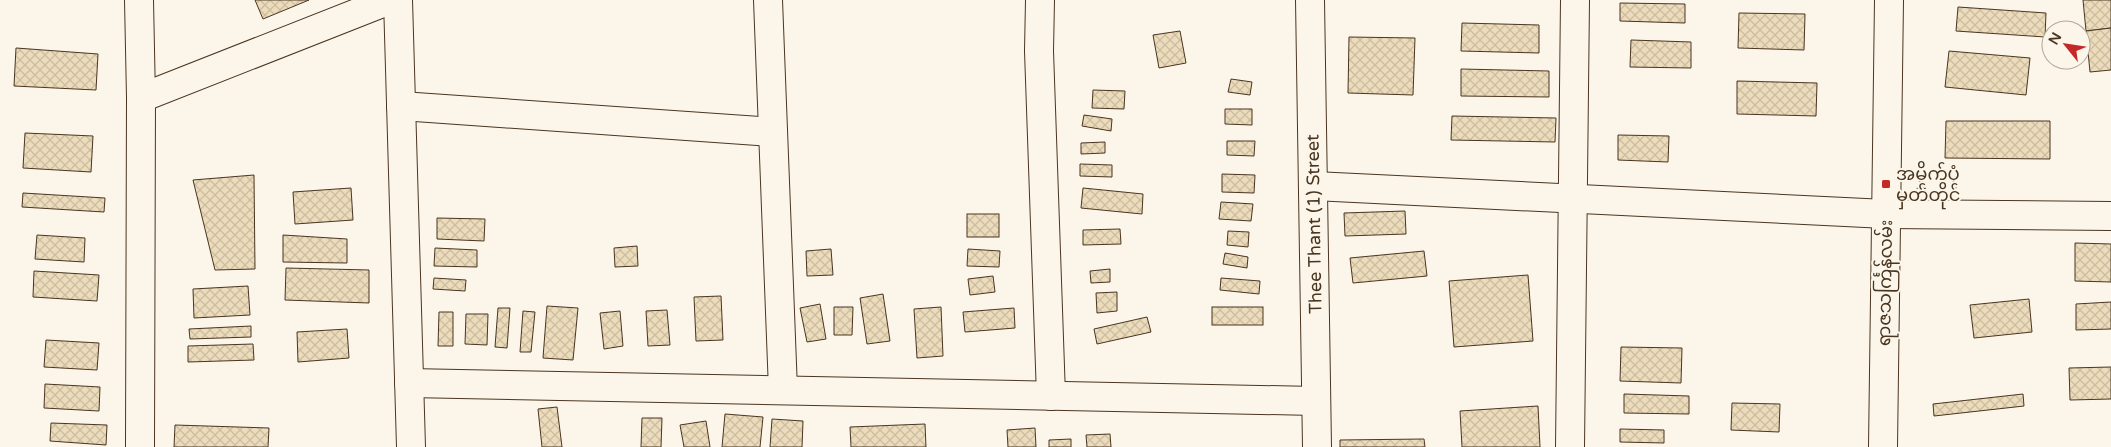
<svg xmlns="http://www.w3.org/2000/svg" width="2111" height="447" font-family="'Varela Round','Noto Sans Myanmar',sans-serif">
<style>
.building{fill:url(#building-cross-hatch);stroke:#4a3520}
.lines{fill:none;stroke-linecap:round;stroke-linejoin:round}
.minor-casing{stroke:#4a3520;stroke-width:30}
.major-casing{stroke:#4a3520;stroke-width:30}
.minor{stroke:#fbf6e9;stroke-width:28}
.major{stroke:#fbf6e9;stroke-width:28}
.poi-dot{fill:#c62828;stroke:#fbf6e9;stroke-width:2}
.labels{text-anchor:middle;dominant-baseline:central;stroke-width:4;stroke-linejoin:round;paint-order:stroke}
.poi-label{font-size:18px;fill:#4a3520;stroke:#fbf6e9;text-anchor:start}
.street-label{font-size:18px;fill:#4a3520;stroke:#fbf6e9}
</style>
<defs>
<pattern id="building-cross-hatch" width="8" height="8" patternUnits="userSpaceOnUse" patternTransform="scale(1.25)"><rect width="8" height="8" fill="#ecdcbc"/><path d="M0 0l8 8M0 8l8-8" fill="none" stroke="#ccbda1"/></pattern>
</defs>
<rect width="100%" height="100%" fill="#fbf6e9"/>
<g class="building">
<path d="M255,0H309L263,19Z"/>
<path d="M2083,0H2111V28L2086,31Z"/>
<path d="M1620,3L1685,4V23L1620,21Z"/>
<path d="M1958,7L2046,13L2045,37L1956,31Z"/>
<path d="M1739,13L1805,14L1804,50L1738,48Z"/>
<path d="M1462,23L1539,25V53L1461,51Z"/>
<path d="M2111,28V70L2090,72L2086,31Z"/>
<path d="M1180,31L1186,63L1159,68L1153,35Z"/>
<path d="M1349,37L1415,38L1413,95L1348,93Z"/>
<path d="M1631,40L1691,42V68L1630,67Z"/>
<path d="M16,48L98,54L96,90L14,86Z"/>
<path d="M1949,51L2030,58L2026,95L1945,87Z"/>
<path d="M1461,69L1549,71V97L1461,96Z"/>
<path d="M1231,79L1252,82L1250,95L1228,92Z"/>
<path d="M1737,81L1817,83L1816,116L1737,114Z"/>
<path d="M1093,90L1125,91L1124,109L1092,108Z"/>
<path d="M1225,109H1252V125L1225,124Z"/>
<path d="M1084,115L1112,119L1111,131L1082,126Z"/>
<path d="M1452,116L1556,118L1555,142L1451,140Z"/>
<path d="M1946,121H2050V159L1945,158Z"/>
<path d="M25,133L93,136L91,172L23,168Z"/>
<path d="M1618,135L1669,136L1668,162L1618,160Z"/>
<path d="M1227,141H1255L1254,156L1227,155Z"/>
<path d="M1105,142V153L1081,154V143Z"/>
<path d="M1080,164L1112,165V177L1080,176Z"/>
<path d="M1222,174L1255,175L1254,193L1222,192Z"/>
<path d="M254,175L255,269L215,270L193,180Z"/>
<path d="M351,188L353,220L295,224L293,192Z"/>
<path d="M1083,188L1143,194L1142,214L1081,208Z"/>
<path d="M23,193L105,198L104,212L22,207Z"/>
<path d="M1221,202L1253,204L1251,221L1219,219Z"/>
<path d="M1405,211L1406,234L1345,236L1344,213Z"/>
<rect x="967" y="214" width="32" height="23"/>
<path d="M437,218L485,219L484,241L437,239Z"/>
<path d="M1120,229L1121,244L1083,245V230Z"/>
<path d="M1228,231L1249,232L1248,247L1227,245Z"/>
<path d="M37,235L85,238L84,262L35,259Z"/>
<path d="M283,235L347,239V263L283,262Z"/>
<path d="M2075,243L2111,244V282L2075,281Z"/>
<path d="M637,246L638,266L615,267L614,248Z"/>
<path d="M435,248L477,250V267L434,266Z"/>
<path d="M831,249L833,275L807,276L806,251Z"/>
<path d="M968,249L1000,251L999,267L967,266Z"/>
<path d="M1424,251L1427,276L1353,283L1350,258Z"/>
<path d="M1225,253L1248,257L1247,268L1223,264Z"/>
<path d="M286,268L369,270V303L285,300Z"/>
<path d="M1110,269V282L1091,283L1090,271Z"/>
<path d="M34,271L99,275L97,301L33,297Z"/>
<path d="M1528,275L1533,341L1454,347L1449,281Z"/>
<path d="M993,276L995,292L970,295L968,279Z"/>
<path d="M434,278L466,280L465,291L433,289Z"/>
<path d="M1221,278L1260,281L1259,294L1220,290Z"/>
<path d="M248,286L250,315L194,318L193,289Z"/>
<path d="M1117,292V311L1097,313L1096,293Z"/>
<path d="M883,294L890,341L867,344L860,298Z"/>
<path d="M721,296L723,340L696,341L694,297Z"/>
<path d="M2029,299L2032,332L1974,338L1970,305Z"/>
<path d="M2111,302V329L2076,330V304Z"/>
<path d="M820,304L826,339L807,342L800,308Z"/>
<path d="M547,306L578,308L573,360L543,358Z"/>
<path d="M834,307H853L852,335H834Z"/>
<path d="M941,307L943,356L917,358L914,309Z"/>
<rect x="1212" y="307" width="51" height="18"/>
<path d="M498,308H510L507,348L495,347Z"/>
<path d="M1014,308L1015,328L965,332L963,312Z"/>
<path d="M667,310L670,345L648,346L646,311Z"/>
<path d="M523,311L535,312L531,352H520Z"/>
<path d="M620,311L623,346L604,349L600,313Z"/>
<path d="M439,312H453V346H438Z"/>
<path d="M466,314H488L487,345L465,344Z"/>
<path d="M1147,317L1151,332L1097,344L1094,329Z"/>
<path d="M251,326V337L190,339L189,329Z"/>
<path d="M347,329L349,358L298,362L297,332Z"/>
<path d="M46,340L99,343L97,370L44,367Z"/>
<path d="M253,344L254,360L188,362V346Z"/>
<path d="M1621,347L1682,348L1681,383L1620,381Z"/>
<path d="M2111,367V399L2070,400L2069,368Z"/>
<path d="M45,384L100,387L99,411L44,408Z"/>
<path d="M1624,394L1689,396V414L1624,413Z"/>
<path d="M2023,394L2024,406L1934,416L1933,404Z"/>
<path d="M1732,403L1780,404L1779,432L1731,430Z"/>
<path d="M1538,406L1540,447H1462L1460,411Z"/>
<path d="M557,407L562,447H542L538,409Z"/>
<path d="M725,414L763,417L760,447H722Z"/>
<path d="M642,418H662L661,447H641Z"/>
<path d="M772,419L803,421L802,447H770Z"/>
<path d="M706,421L710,447H684L680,425Z"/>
<path d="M51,423L107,425L106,445L50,441Z"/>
<path d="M925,424L926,447H851L850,427Z"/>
<path d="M175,425L269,428L268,447H174Z"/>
<path d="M1035,428L1036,447H1008L1007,430Z"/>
<path d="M1620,429L1664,430V443L1620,442Z"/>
<path d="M1110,434L1111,447H1087L1086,435Z"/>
<path d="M1071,439V447H1049V440Z"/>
<path d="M1424,439L1425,447H1340V440Z"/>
</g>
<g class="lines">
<defs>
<g id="minor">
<path d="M139,0L141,98L140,447"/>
<path d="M398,0L411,447"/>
<path d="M768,0L783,390"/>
<path d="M1040,0L1039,51L1051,396"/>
<path d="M1310,0L1317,447"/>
<path d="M141,98L390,0"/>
<path d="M401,106L773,132"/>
<path d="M1314,186L1886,214L2111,216"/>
<path d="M409,383L1315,401"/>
<path d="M1570,447L1575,0"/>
</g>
<path id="major" d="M1883,447L1889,0"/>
</defs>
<use href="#minor" class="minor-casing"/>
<use href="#major" class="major-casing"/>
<use href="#minor" class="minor"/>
<use href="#major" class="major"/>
</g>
<rect class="poi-dot" x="1881" y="179" width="10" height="10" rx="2.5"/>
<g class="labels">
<g class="poi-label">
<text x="1896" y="174">အမှိုက်ပုံ<tspan x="1896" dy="21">မှတ်တိုင်</tspan></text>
</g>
<g class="street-label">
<text transform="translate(1314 224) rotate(-91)">Thee Thant (1) Street</text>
<text transform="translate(1885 283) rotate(-89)">ရာဇသင်္ကြန်လမ်း</text>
</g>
</g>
<g transform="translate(2066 45) rotate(300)"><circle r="24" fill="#fbf6e9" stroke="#b4a999"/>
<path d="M0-4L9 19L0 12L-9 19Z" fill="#c62828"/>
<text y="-8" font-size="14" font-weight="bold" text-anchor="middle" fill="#4a3520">N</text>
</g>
</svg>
